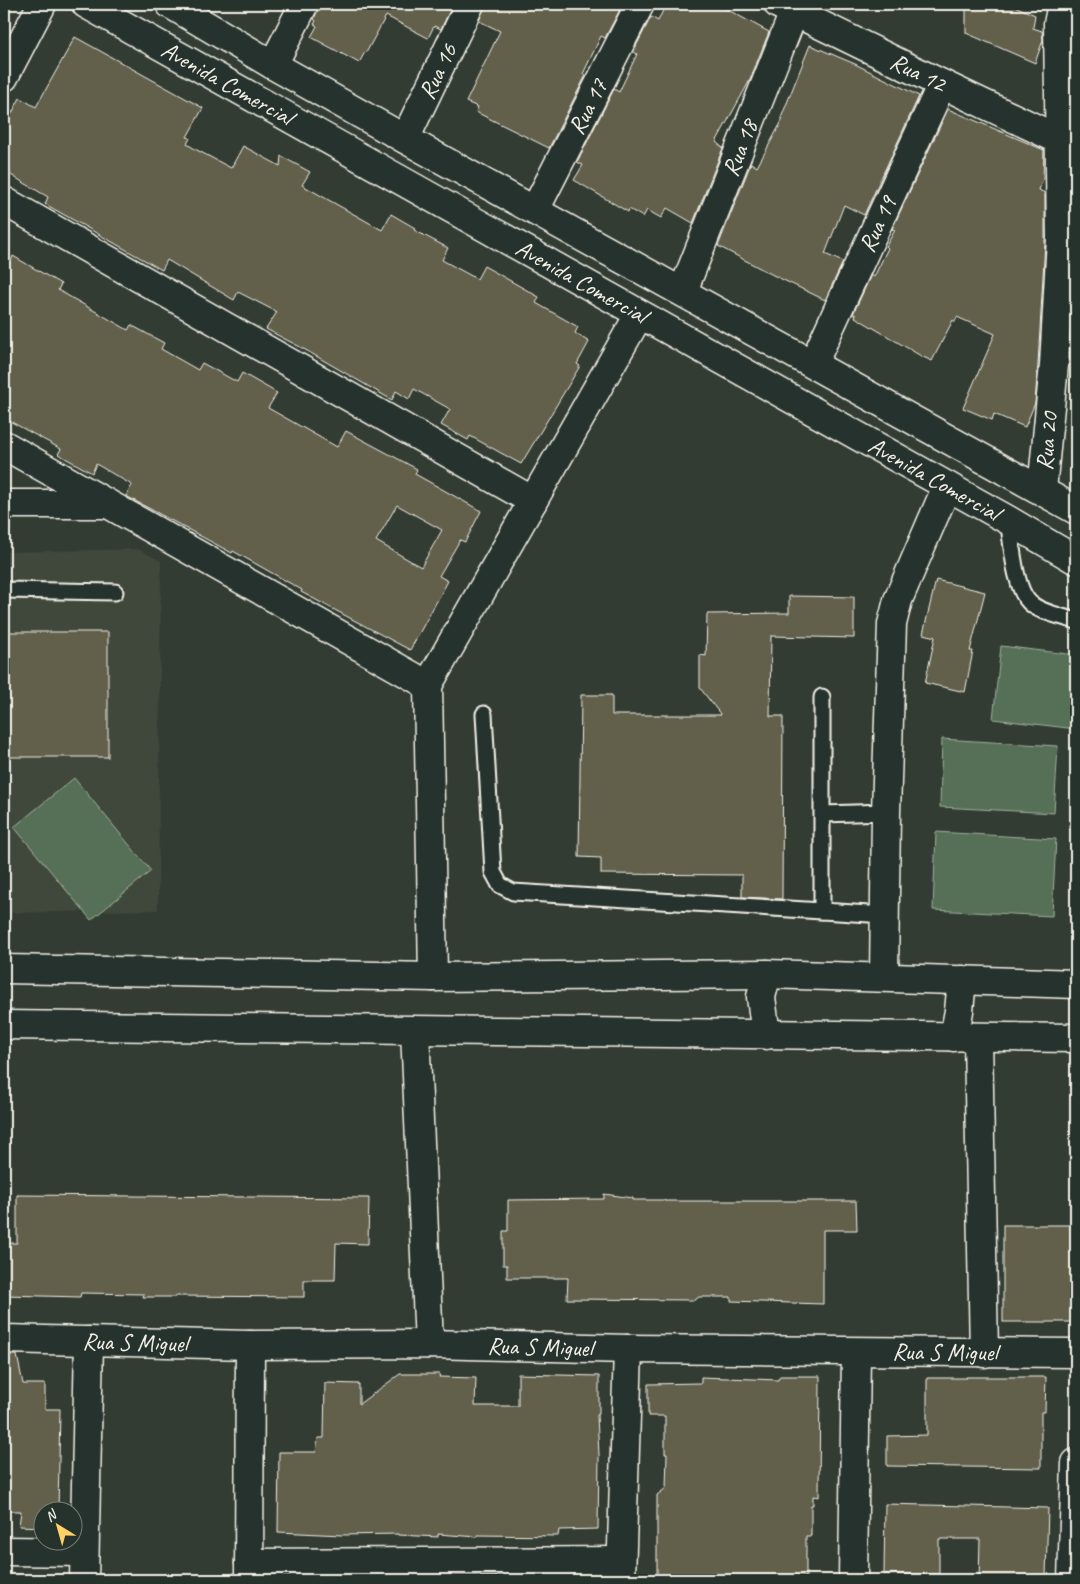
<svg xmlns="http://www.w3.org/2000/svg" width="1080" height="1584" font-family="Caveat,sans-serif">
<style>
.built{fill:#40473a}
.green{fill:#557057;stroke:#a4b0a0}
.building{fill:#62604c;stroke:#f4f1e8;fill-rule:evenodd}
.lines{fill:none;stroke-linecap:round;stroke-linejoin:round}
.service-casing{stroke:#f4f1e8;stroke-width:19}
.minor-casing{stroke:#f4f1e8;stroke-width:31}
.tertiary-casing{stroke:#f4f1e8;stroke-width:31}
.service{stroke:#26332d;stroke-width:15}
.minor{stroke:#26332d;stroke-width:28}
.tertiary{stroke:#26332d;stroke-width:28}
.labels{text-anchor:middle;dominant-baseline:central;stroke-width:4;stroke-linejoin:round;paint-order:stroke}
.street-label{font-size:24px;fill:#f4f1e8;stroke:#26332d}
</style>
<rect width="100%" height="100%" fill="#323c33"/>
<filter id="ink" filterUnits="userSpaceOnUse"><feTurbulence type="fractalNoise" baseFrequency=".02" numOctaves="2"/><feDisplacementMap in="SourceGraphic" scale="10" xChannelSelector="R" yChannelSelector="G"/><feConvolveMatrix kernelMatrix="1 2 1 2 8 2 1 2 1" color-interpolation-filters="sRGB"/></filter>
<g filter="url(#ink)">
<path class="built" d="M138,549L161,561L158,910L4,913V552Z"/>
<g class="green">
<path d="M1001,646L1076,655V729L993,719Z"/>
<path d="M942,739L1058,746L1054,813L940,807Z"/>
<path d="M74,778L151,871L91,920L14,827Z"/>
<path d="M936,832L1056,839L1052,916L933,910Z"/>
</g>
<g class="building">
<path d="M320,4H453L441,29L434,26L428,38L386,16L366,53L365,52L359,63L311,37L317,26L314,24L316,21L314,19Z"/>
<path d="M485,4H623L605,38L601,36L583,74L586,75L549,148L476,112L478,107L466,102L500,31L479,21Z"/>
<path d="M666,4H717L769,32L750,80L716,142L723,148L693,223L667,208L661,218L647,210L643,217L629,209L628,212L574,180L583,165L577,162L614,89L619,92L637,54L633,52L651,17L658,21Z"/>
<path d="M966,4H1010L1035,15L1033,28L1042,31L1043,40L1035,63L966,33Z"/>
<path d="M75,37L203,108L187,137L190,138L187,144L195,149L231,168L243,146L280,166L281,156L310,172L302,185L382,230L391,214L415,228L414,230L448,248L442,260L477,279L484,266L539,297L536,303L578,327L575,333L589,342L577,364L580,366L521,464L470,436L468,440L441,425L450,409L414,389L409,399L396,391L392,400L302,348L266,329L277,312L238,292L234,300L167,260L162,270L45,204L48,197L4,171V128L20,98L36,107Z"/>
<path d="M810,45L855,64L919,96L864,215L844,205L825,254L843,262L825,300L773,275L718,246L751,163L757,167L783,119L781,118Z"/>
<path d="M948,109L1044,150L1043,179L1039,190L1045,193V242L1038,364L1035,403L1025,427L994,414L992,420L963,408L995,334L957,317L955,322L953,320L932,361L921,356L855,317L856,315L853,314L871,275L874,277L888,248L886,246L895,230L892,229Z"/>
<path d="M4,256L11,261L13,256L61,284L58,290L128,330L131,325L164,343L161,349L198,370L202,363L237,382L242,373L277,393L268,408L337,447L346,431L417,469L415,474L481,511L465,542L460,540L439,576L448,581L410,650L301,592L302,590L233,551L232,553L126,496L132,485L96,464L92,473L58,454L61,449L4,418ZM397,505L442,530L421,567L376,541Z"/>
<path d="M936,580L985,592L970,651H973L965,692L925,683L935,637L923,634Z"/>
<path d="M789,596L854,597V638L771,636L770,716H783L782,899L742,897V875L601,874V858L579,857L581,695H612V715H721L700,688V655L706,656L707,614L789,613Z"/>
<rect x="4" y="632" width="104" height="125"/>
<path d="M604,1194L633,1198V1200H665L664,1201H856L857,1230H823V1304L731,1301V1297H699L695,1300L567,1299L568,1278H507V1265H503V1231H508V1200L604,1199Z"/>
<path d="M17,1195L369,1198L368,1244L336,1243L335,1280H304V1297L176,1296V1297H143L144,1294L81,1293L80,1297L4,1295V1243H17Z"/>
<rect x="1003" y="1225" width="73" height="97"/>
<path d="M4,1355H17L23,1384H45V1409H60L58,1512H42V1527L19,1526L21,1511H4Z"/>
<path d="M400,1374H440L439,1377L476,1378L475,1406H518V1374L599,1376V1414L597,1415L599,1455L598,1529L559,1530L558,1536L478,1535V1537L438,1534V1537L398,1535V1534L342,1535L278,1532L279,1452H316L318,1438H324L325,1383L359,1384V1404Z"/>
<path d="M780,1376H820L819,1497L813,1496V1505H811V1536H806V1577L752,1576V1580H657V1495L666,1488L667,1454H665V1416H648V1384L701,1383V1377L778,1380Z"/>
<path d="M966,1377H1046L1045,1412H1041V1468L887,1466V1436L927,1435V1378H967Z"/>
<path d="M885,1504L1048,1508L1046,1576L1040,1575V1580H979L980,1539H939V1574H884Z"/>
</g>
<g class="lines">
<defs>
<g id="service">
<path d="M1008,520C1012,542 1014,587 1029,602C1040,613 1062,616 1076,621"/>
<path d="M4,590L115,592"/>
<path d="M822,697V911L885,915"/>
<path d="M484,714L493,872L500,885L513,892L822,911"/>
<path d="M823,814L886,812"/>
</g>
<g id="minor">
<path id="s1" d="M778,4L942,84L1060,140"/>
<path d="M273,65L304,4"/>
<path d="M4,77L42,4"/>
<path id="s2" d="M405,139L470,4"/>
<path d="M4,201L533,501"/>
<path id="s3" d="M535,210L640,4"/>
<path id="s4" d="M683,291L794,12L795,4"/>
<path id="s5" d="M813,364L942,84"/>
<path d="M4,445L428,685"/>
<path id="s6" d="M1042,490L1054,365L1061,238L1058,24L1062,4"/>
<path d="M4,504H107"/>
<path d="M433,977L428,685L639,315"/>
<path d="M884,977L886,812L892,624L898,600L947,486"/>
<path d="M415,1031L429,1344"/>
<path d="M978,1038L984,1353"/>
<path id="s7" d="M4,1339L250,1345L429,1344L628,1349L1076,1353"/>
<path d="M4,1551L84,1552"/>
<path d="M249,1563L621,1561"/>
<path d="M621,1579L628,1349"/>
<path d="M84,1580L89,1341"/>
<path d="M249,1580L250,1345"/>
<path d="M853,1580L856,1352"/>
<path d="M1072,1580L1076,1463"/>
</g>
<g id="tertiary">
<path id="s8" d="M86,4L1008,520L1076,560"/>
<path d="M170,4L273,65L405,139L1076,510"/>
<path d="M4,969L433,977L767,974L1076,984"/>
<path d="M4,1025L1076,1038"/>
<path d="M766,1035L761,997L767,974"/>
<path d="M954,1037L959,1011L962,980"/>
</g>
</defs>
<use href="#service" class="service-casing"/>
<use href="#minor" class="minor-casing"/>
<use href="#tertiary" class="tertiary-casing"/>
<use href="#service" class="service"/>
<use href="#minor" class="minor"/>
<use href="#tertiary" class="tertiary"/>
</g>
</g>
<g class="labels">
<g class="street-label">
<text stroke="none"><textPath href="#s2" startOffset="75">Rua 16</textPath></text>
<text stroke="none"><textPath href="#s1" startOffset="156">Rua 12</textPath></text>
<text stroke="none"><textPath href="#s8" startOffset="162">Avenida Comercial</textPath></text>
<text stroke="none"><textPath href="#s3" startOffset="116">Rua 17</textPath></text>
<text stroke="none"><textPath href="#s4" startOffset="154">Rua 18</textPath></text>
<text stroke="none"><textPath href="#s5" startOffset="154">Rua 19</textPath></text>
<text stroke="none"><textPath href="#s8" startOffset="568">Avenida Comercial</textPath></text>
<text stroke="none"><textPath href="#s6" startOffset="49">Rua 20</textPath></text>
<text stroke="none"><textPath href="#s8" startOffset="972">Avenida Comercial</textPath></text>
<text stroke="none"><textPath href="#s7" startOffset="131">Rua S Miguel</textPath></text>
<text stroke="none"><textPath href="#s7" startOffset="536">Rua S Miguel</textPath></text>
<text stroke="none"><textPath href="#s7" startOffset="941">Rua S Miguel</textPath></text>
</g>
</g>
<rect width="1080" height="1584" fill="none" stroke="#26332d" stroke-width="20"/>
<rect x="10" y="10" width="1060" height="1564" fill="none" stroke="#f4f1e8" stroke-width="2" filter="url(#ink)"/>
<g transform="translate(58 1526) rotate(323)"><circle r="24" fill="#26332d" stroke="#787f78"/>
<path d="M0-4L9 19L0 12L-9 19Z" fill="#ffd166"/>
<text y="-8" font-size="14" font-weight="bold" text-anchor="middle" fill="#f4f1e8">N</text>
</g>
</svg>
